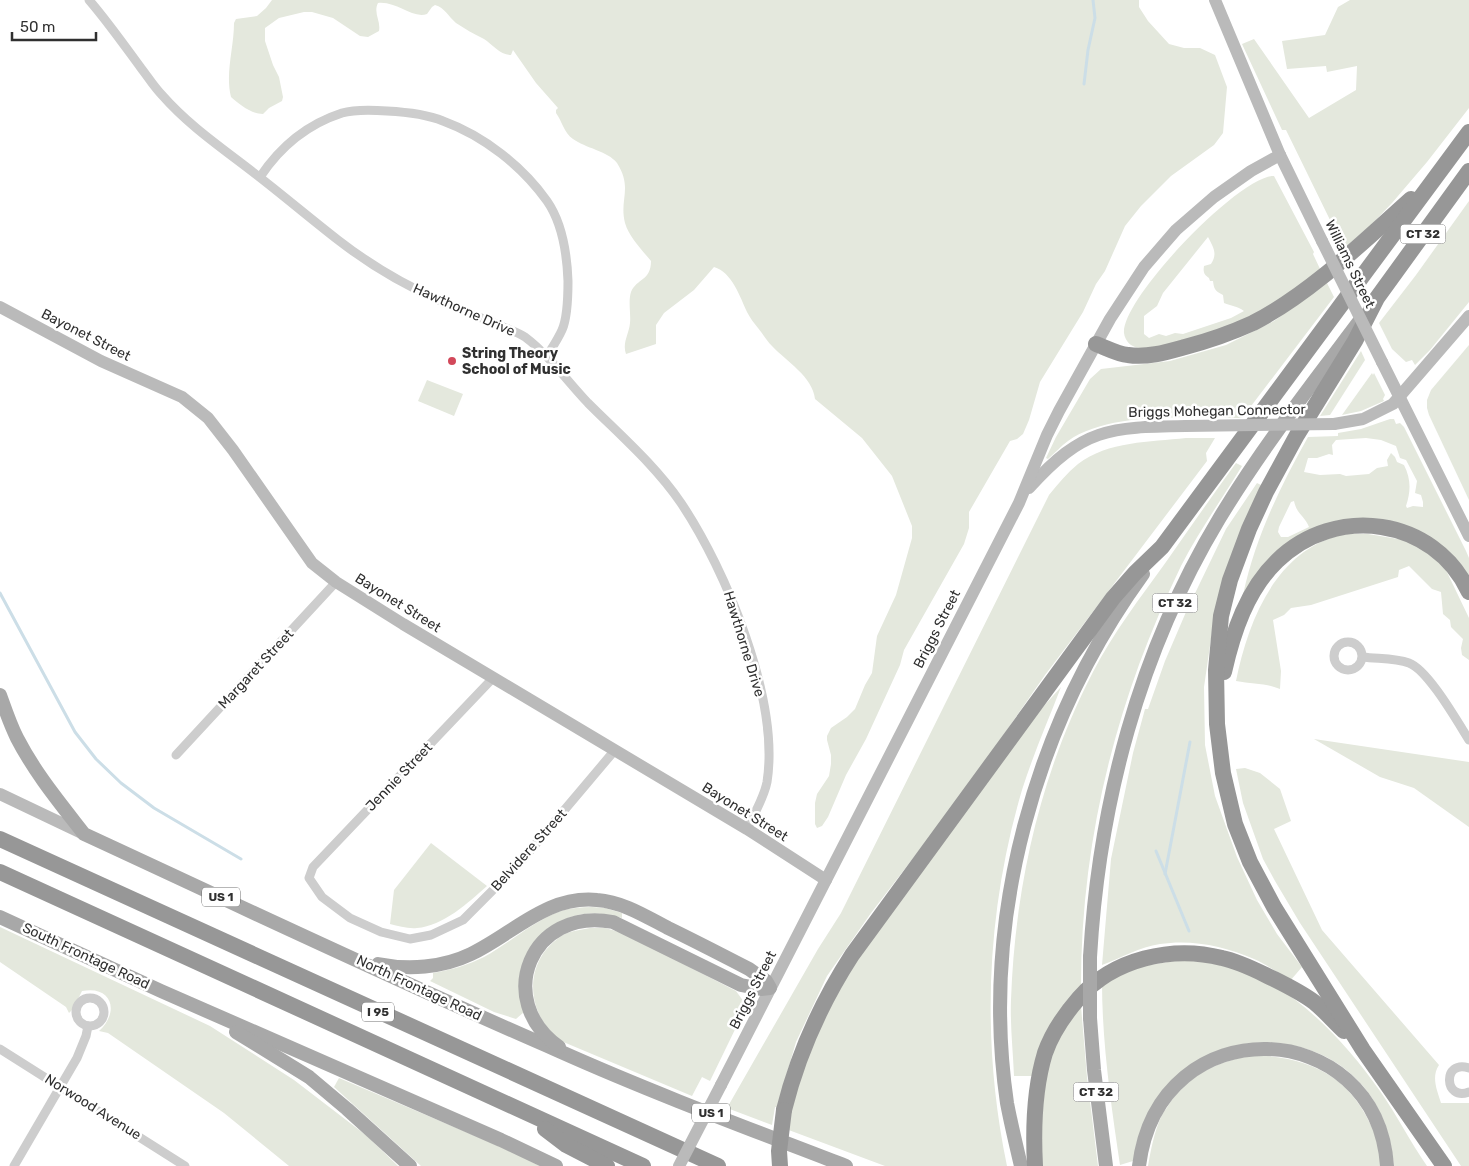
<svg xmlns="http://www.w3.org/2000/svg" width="1469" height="1166" font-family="Rubik,sans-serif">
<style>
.green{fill:#e4e8dd;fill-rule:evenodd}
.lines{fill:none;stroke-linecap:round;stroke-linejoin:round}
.stream{stroke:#ccdee7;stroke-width:3}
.street{stroke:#cdcdcd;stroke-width:9}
.secondary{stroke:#bababa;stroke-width:12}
.primary{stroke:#a8a8a8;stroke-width:14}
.highway{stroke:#979797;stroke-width:16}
.secondary-bridge{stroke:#bababa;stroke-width:12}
.primary-bridge{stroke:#a8a8a8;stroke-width:14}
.highway-bridge{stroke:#979797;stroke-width:16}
.poi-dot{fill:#d2485a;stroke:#fff;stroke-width:2}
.labels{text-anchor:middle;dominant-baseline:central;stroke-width:5;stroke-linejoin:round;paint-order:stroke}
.shield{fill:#fff;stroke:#6e6e6e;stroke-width:1}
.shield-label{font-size:12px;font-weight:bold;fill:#303030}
.street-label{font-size:14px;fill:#303030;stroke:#fff}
.poi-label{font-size:14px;font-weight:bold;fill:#303030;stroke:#fff;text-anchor:start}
</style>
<rect width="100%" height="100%" fill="#fff"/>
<g class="green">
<path d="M272,0H1139V7L1148,21L1169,44L1184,48H1200L1215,55L1227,87L1223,133L1214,145L1171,176L1141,206L1125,226L1105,271L1096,284L1083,312L1040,382L1029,420L1023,434L1017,439L1010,441L969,512V528L964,544L904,650L900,665L866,739L846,775L828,817L822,826L817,828L815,824V803L817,794L829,776L831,764V755L827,740V736L831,728L847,717L855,709L865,685L872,673L877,636L896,595L912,538V526L892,476L862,438L815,399C812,376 787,362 772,346C767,341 763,334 758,328C754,323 750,318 747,312C740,297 732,272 714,267L694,290L664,313L656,325V344L626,354C622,343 629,334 630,323C631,314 628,301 631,292C637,278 651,281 651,261C642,250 629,237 625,223C619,200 633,188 617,163C608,151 585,148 573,139C564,133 562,121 556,113V110L558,108L536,83L513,50L511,55C500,55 492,44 484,39C474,34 465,29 456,23C448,16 445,8 435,5L432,7L427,14C412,19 397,1 378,3C373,13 381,21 379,31L368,37L360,36L333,18L312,12H304L279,18L265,28V41L273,65L279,77L283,97L282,101L269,108L263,114C251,114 239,104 231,97C225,73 234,48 234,23L236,19L257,16L266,8Z"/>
<path d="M1350,0H1469V108L1427,162L1392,203L1370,226L1343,249L1332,227L1331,222L1286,130H1282L1242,44L1254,39L1309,118L1356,90L1357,66L1327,72L1326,66L1287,69L1282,41L1325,35L1338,7Z"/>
<path d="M1274,176L1314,252L1313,254L1321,271C1298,288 1274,306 1248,318C1224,328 1164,350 1139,348C1131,347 1125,341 1124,333C1121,299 1240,175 1274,176ZM1208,237C1213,247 1218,253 1211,264L1204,266C1203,272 1204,275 1209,278L1210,281H1213C1214,289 1215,291 1223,295L1224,303C1231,306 1237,306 1244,311L1231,318L1183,334L1175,333L1166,336L1159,334L1149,338L1144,334V316L1157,306L1163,293Z"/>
<path d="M1469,201V302L1430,350L1415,365L1412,360L1406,362L1392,349L1379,323L1416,275Z"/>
<path d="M1327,283L1334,297L1242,418C1191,418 1110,411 1068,441C1061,446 1055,453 1048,459L1046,458L1056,437L1090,379L1101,369L1170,361L1226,345L1274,321Z"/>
<path d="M1469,345V500L1429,415L1427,408V400L1431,390Z"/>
<path d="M1361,351L1365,360L1330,415L1320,416Z"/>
<path d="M1372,373L1373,375L1374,373L1385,395L1383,399L1384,401L1361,411L1342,415Z"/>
<path d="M427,380L463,394L454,416L418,401Z"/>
<path d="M1390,419H1394L1396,424L1400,423L1404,427L1466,551L1469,558V580L1444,551L1344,520L1243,595C1255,538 1280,487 1308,437L1338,436V433L1361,429ZM1366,438L1381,440L1396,446L1400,458L1406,460L1417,481L1415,493L1421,495L1423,502V507L1413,506L1407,508L1406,506C1411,491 1411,479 1404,465L1397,462L1395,457L1391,453L1387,460L1388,466L1377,468L1369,474L1346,476L1340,474L1320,475L1304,472L1308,458H1317L1329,454L1333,455L1332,445L1336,440ZM1294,501C1297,515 1305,516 1309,527L1288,537H1281L1278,532L1279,527L1291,502Z"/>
<path d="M1186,438H1215L1206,453L1207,461L1045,675L966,789L871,913L827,976L796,1042L777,1107H775L772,1125L727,1108L818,949L841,913L1049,495C1058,484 1067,473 1078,464C1108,441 1150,442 1186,438Z"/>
<path d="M1236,463L1242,466C1222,499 1199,531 1181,566C1117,698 1081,838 1081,986C1054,1012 1041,1039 1033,1076H1014C1013,1051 1010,1025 1011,1000C1015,887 1040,774 1093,672C1113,633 1140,598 1166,562C1189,529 1212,496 1236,463Z"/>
<path d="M1257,483L1265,487L1212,632L1204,687L1205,745L1215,796L1237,857L1257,900L1277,934L1302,967L1290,981C1278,973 1266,964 1254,959C1225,946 1191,939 1160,944C1140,947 1121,958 1102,965L1111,859L1133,753L1145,709H1148L1165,661L1186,612L1226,529Z"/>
<path d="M1368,534L1404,540L1428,552L1445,568L1469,618V660L1462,655L1461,648L1463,639L1451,627L1450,620L1443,614L1441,592L1432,589L1409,566L1399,570L1398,577L1311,605L1291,608L1284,615L1273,620L1281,671L1280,689C1266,683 1252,684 1236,681C1248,622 1275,551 1341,535C1349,533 1359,534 1368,534Z"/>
<path d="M1061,687C1048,721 1033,755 1022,790C986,912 981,1041 1007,1166H885L786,1129L807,1055L849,970L1033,718Z"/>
<path d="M1314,739L1469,762V827L1414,788L1380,777Z"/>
<path d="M1245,768L1260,773L1280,789L1291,821L1274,829L1322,930L1439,1065C1431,1077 1437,1090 1441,1103H1469V1166H1461L1300,923L1275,881L1263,859L1243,803L1236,769Z"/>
<path d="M431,843L487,886C468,903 443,926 417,928C408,929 399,926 390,924L394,890Z"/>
<path d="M592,907L605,908L622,913V918C589,909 565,913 540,937L524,1012L516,1019L494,1012L430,981L433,978V973C451,970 468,965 484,957C510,943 533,921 561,911C571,908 581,907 592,907Z"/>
<path d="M0,927L210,1026L294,1080L367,1136L398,1166H289L224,1113L108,1033L99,1031C120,1012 112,985 82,991L73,1009L69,1013L66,1007L0,962Z"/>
<path d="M590,928H605L623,933L736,991L744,1002L743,1013L710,1081L702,1077L692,1096L561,1041C526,1015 522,963 560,937C568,931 580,930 590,928Z"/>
<path d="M1192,958C1204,961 1218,962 1230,965C1292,984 1344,1040 1380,1091C1397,1115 1410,1142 1427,1166H1394C1391,1140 1386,1120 1372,1098C1329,1032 1229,1024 1175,1078C1157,1095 1145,1116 1138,1139C1135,1147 1136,1154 1133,1161L1120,1165C1111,1104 1102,1043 1102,982L1138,967Z"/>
<path d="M1081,1006L1087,1077L1098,1166H1042C1041,1127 1040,1085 1054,1048C1061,1033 1071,1020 1081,1006Z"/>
<path d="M1257,1055C1314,1059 1351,1077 1374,1132C1378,1143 1380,1155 1382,1166H1148C1151,1149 1154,1133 1161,1117C1163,1112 1168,1107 1171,1101C1193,1072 1221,1060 1257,1055Z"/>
<path d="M339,1078L513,1152L540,1166H421L334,1087Z"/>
</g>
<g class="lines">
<g class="stream">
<path d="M1084,84L1088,50L1095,18L1093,0"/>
<path d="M0,593L75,732L96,759L121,783L154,808L241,859"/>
<path d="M1156,851L1189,931"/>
<path d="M1165,874L1190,742"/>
</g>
<g class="street">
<path d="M89,0C108,22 124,45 141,68C148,77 154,87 162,95C190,127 225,150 258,176C285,197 311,219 338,240C369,264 404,285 441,301C460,310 479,317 499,325C507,329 517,332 525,337C549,355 567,381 588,403C620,435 655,465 681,503C726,570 780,700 767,782C764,798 754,814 747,829"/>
<path d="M260,177C280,147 308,124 342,113C356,109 373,110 387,111C406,112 426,114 443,121C484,136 522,166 547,201C563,224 567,254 568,281C568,294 567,319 562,330C558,339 552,348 547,356"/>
<circle cx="1348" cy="656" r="14"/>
<path d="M1363,657C1377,659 1395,658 1409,663C1428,670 1457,721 1469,740"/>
<path d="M493,678L313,867L309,878L322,897L350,918L381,932L410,939L431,935L463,920L518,865L615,750"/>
<path d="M176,755L336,582"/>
<circle cx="90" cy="1012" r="14"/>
<path d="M0,1049L185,1166"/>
<path d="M1469,1068C1442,1059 1444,1102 1469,1092"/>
<path d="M14,1166L77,1058L86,1036L88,1026"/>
</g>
<g class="secondary">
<path d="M1215,0L1280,155L1322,241"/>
<path d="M0,307L101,361L182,397L208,418L233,450L312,563L336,582L403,624L747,829L826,880"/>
<path d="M1382,362L1469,536"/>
<path d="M1334,424L1363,419L1393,404L1469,316"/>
<path d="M1029,488C1083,428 1109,427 1186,426"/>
<path d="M0,794L84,834"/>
<path d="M721,1085L1019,503L1047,435L1059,411L1110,319L1144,267L1176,230L1214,197L1251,171L1280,155"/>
</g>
<g class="primary">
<path d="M0,695C5,709 10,724 17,738C35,773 60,803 84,834C242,907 399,982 559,1051C653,1093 750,1129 846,1166"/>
<path d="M0,917L161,991L501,1140L556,1166"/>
<path d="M1090,957C1099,803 1139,652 1219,519C1261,449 1312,384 1361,319"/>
<path d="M378,964C408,970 442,968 471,954C513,934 547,895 597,900C623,902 645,916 668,928C695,941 722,955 749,969L766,981L770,988L761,989L741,985L613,922C531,906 493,1000 559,1047"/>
<path d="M1090,1018L1094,1070L1106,1166"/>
<path d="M236,1032L309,1077L347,1109L410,1166"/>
<path d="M1021,1166C1016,1145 1011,1124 1007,1103C980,919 1035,723 1143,574"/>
<path d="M1139,1166C1159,1005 1377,1015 1387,1166"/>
</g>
<g class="highway">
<path d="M1096,344C1107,348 1117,354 1128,355C1147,358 1167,352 1185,347C1208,341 1231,333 1253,323C1310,294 1364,241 1411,199"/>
<path d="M1224,672C1233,632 1247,590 1277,561C1335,504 1434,517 1469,592"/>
<path d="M0,839L718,1166"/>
<path d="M0,872L643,1166"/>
<path d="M784,1110C798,1054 821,1003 852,955L1113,598L1135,573L1162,547L1469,132"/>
<path d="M545,1129L566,1145L607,1166"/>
<path d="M1035,1166C1033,1129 1034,1089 1045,1053C1052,1033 1065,1014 1079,998C1113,959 1172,945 1222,958C1241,962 1257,971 1274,979C1288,986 1302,993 1314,1002C1325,1011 1334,1022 1344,1031"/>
<path d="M1444,1166L1363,1050L1274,907L1250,862L1235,824L1223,773L1217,724L1216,670L1221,616L1230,580L1249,529L1266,492L1297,435L1355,341L1377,298L1469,171"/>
</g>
<g class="secondary-bridge">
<path d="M1322,241L1382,362"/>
<path d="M1186,426L1334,424"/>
<path d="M679,1166L721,1085"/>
</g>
<path class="primary-bridge" d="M1090,1018V957"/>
<path class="highway-bridge" d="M780,1166L779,1151L784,1110"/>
</g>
<circle class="poi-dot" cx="452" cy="361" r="5"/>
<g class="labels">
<g class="shield">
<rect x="1400.5" y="224.5" width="45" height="19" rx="4"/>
<rect x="1152.5" y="593.5" width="45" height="19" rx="4"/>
<rect x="202" y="887.5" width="38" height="19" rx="4"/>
<rect x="362" y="1002.5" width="32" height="19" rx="4"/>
<rect x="1073.5" y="1082.5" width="45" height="19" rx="4"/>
<rect x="692" y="1103.5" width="38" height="19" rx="4"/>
</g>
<g class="shield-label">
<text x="1423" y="234">CT 32</text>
<text x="1175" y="603">CT 32</text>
<text x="221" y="897">US 1</text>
<text x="378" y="1012">I 95</text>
<text x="1096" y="1092">CT 32</text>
<text x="711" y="1113">US 1</text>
</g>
<g class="street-label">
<text transform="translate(1350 264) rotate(64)">Williams Street</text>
<text transform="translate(464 310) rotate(24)">Hawthorne Drive</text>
<text transform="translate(86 335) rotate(27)">Bayonet Street</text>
<text transform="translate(1217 411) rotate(-1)">Briggs Mohegan Connector</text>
<text transform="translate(398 603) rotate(32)">Bayonet Street</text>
<text transform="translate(937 629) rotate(-63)">Briggs Street</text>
<text transform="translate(744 644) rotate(73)">Hawthorne Drive</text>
<text transform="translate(256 669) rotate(-47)">Margaret Street</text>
<text transform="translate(399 777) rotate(-46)">Jennie Street</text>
<text transform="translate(745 812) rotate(32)">Bayonet Street</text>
<text transform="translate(529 850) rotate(-48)">Belvidere Street</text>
<text transform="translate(86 956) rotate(25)">South Frontage Road</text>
<text transform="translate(419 988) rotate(25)">North Frontage Road</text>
<text transform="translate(753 990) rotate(-63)">Briggs Street</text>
<text transform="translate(93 1107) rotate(32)">Norwood Avenue</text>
</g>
<g class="poi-label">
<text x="462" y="353">String Theory<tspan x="462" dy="16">School of Music</tspan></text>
</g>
</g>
<path d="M12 32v8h84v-8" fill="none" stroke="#303030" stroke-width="2.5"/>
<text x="20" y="32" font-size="15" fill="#303030" stroke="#ffffff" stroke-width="4" paint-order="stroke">50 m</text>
</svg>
